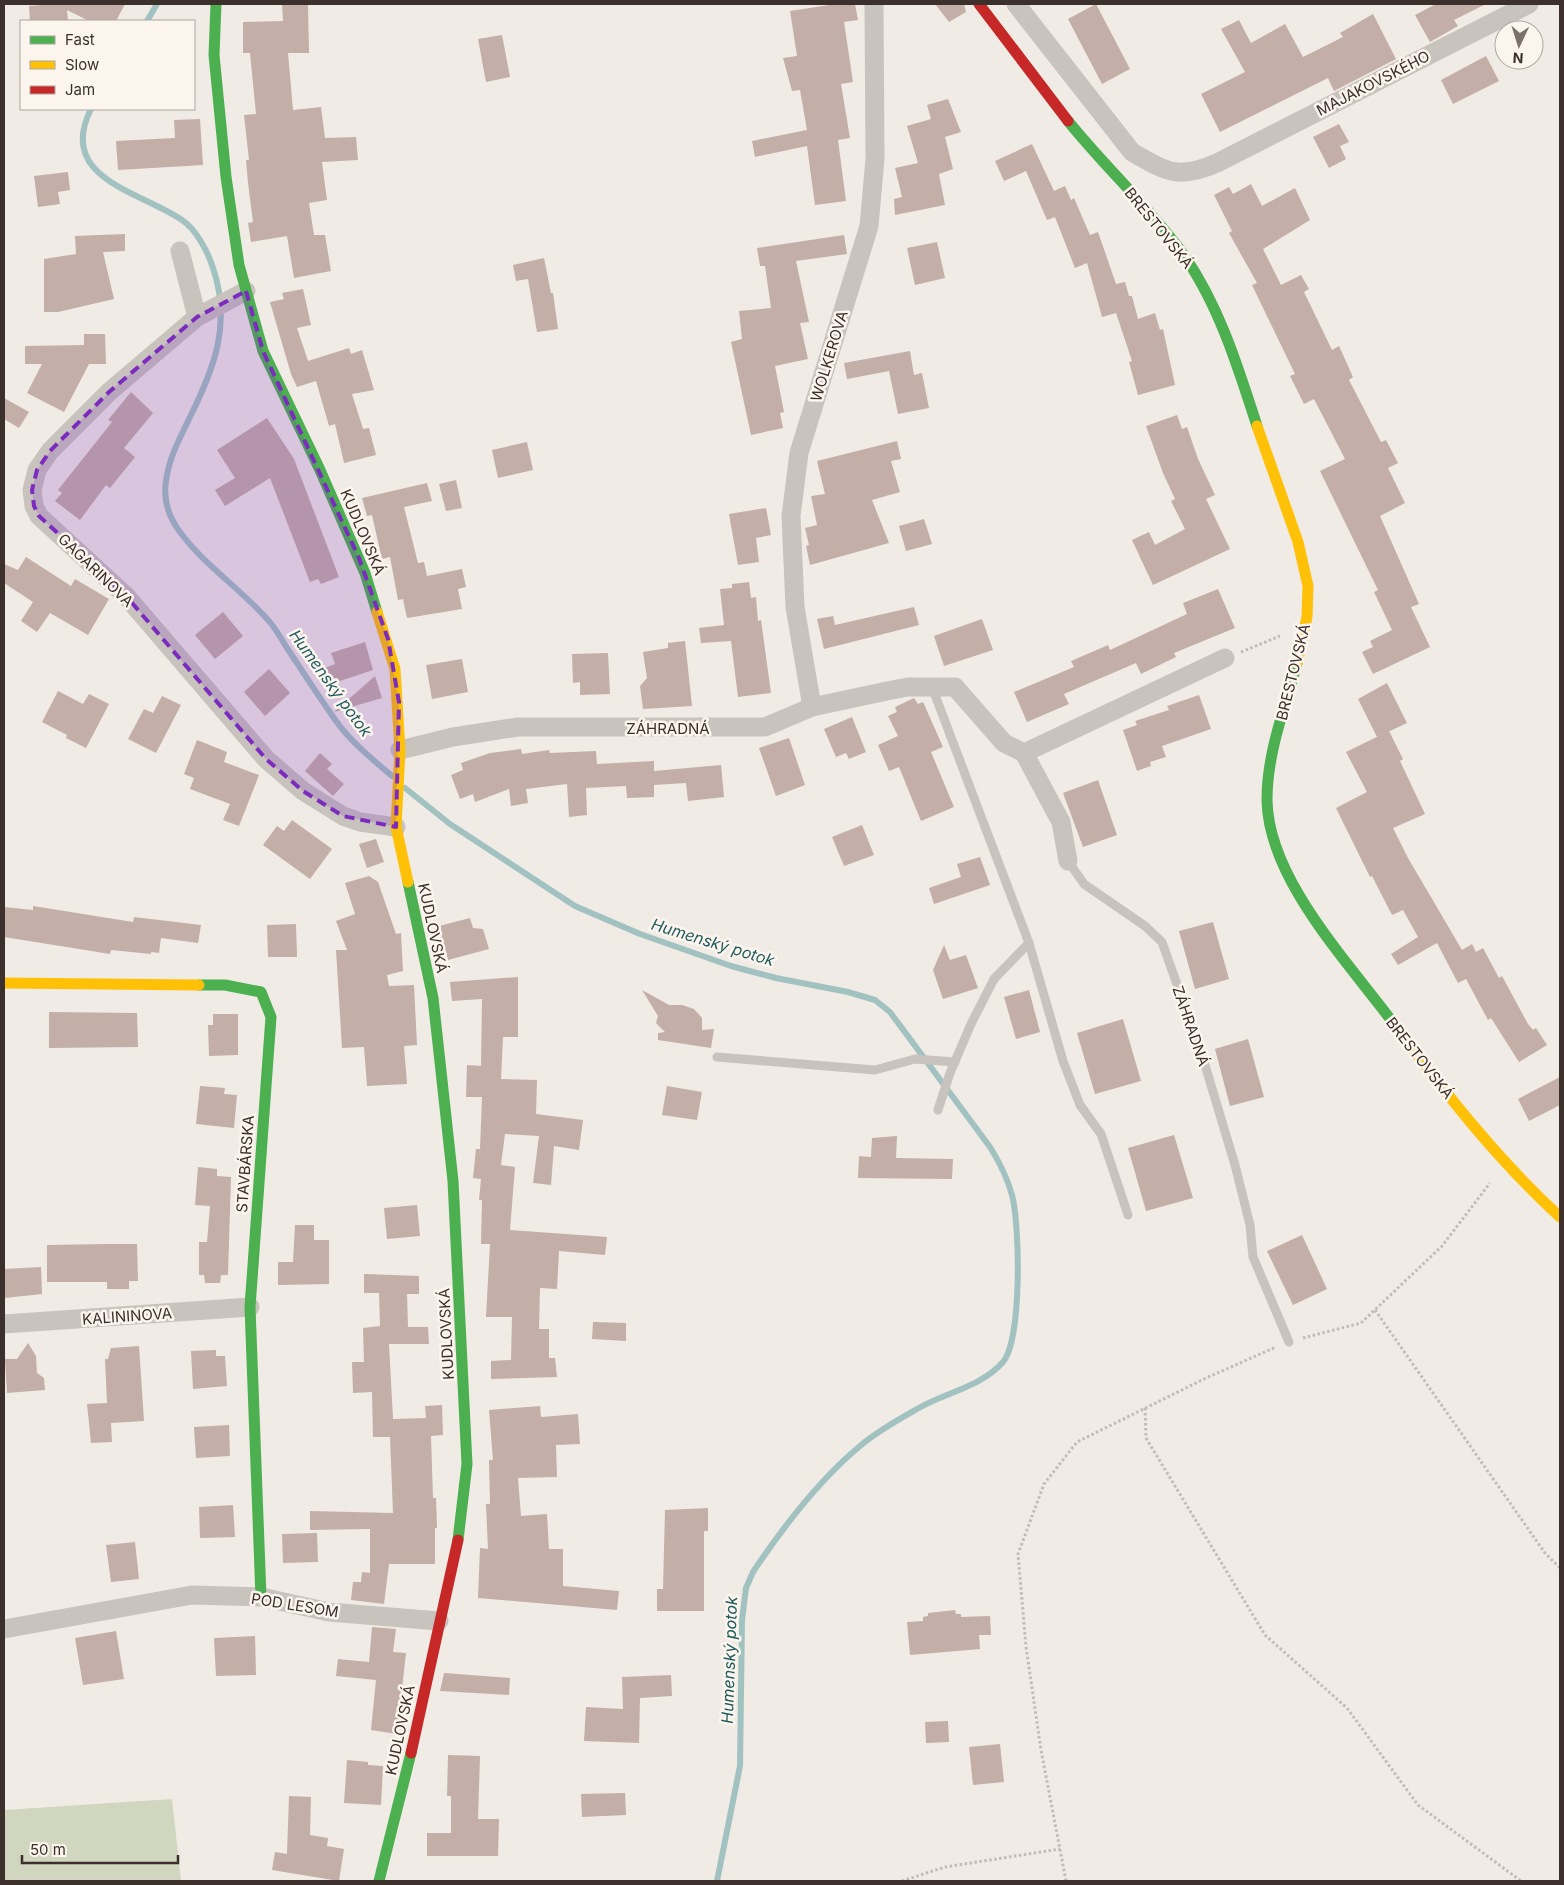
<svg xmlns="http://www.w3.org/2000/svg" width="1564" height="1885" font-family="Inter,sans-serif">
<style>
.green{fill:#d1d6bf}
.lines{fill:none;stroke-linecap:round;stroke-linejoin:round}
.stream{stroke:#a1c2c1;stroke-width:6}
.building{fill:#c3afa7}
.path{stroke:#c2bbb6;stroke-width:3;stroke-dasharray:2.5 2.5;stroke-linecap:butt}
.lane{stroke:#c9c3be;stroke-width:9}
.street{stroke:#c9c3be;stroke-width:19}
.fast{stroke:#4caf50;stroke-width:11}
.slow{stroke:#ffc107;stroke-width:11}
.jam{stroke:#c62828;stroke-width:11}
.marked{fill:#7b2cbf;fill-opacity:0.2;stroke:#7b2cbf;stroke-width:4;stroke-dasharray:10 6;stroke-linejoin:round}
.labels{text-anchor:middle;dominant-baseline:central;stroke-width:5;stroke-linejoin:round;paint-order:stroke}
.street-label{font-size:15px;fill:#3b302b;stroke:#fbf5ee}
.water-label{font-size:16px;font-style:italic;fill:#1f5a5e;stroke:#fbf5ee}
</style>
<rect width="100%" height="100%" fill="#f0ebe5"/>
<path class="green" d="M172,1799L181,1881H4V1810Z"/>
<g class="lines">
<g class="stream">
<path d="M147,21L157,4"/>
<path d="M91,109C56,178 139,191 182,220C196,229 208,252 213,268C232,324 214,369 189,419C179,440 169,458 166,481C163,500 168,516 180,532C204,565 241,589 268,620C276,628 281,639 287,648C303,672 319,697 336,721C351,742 372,759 392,776"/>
<path d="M405,788L450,824L575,906L640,934L731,966L776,978L848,992L875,1000L890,1012L990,1147C1000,1163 1007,1177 1012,1195C1020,1225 1022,1340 1003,1362C980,1388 945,1392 917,1409C898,1420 876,1432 860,1446C818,1481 783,1527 753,1572L746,1588L742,1620L740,1766L717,1881"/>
</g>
</g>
<g class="building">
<path d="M52,4H125L116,21H89L67,10L68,21H30L29,6Z"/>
<path d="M282,4H308L309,53H288L293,110L321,107L325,138L356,137L358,160L322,162L327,200L309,203L314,235H325L331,271L294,278L287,236L251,242L248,223L253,222L248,183L246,160H249L244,115L256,114L250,53H243V22L283,21Z"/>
<path d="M836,4H855L858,20L844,22L853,82L841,84L850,138L838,140L846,201L815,205L807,146L755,157L752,141L807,130L800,90L792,91L783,58L797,56L790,11Z"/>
<path d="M935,4H964L966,12L949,22Z"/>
<path d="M1096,4L1130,69L1102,84L1068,19Z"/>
<path d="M1436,4H1486L1454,20L1458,26L1430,42L1415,15Z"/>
<path d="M1373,14L1396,59L1334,91L1328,78L1220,132L1201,94L1245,72L1221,29L1239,20L1251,43L1285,24L1303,57L1343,37L1340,33Z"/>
<path d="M502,35L510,77L486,82L478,39Z"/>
<path d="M1486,56L1499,81L1453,104L1441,80Z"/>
<path d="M948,99L961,132L945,137L953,169L939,174L945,205L895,215L894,199L902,197L895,168L918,163L907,126L931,119L927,105Z"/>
<path d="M200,119L203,165L118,170L116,141L175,138L174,120Z"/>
<path d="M1339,124L1349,142L1340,146L1346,159L1329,168L1313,137Z"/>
<path d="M1032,144L1054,191L1065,186L1071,200L1074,198L1090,235L1098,232L1116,284L1125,282L1129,296H1132L1138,319L1155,313L1160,330L1163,329L1175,385L1138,395L1129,362L1132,361L1116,313L1102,317L1087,263L1075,268L1055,217L1047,220L1026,171L1004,181L995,161Z"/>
<path d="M68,172L70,190L58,192L60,204L38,207L34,176Z"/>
<path d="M1251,184L1262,206L1295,188L1310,220L1263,249L1281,285L1301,275L1309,289L1304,292L1332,350L1339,346L1353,377L1349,380L1381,442L1386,440L1398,463L1388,468L1405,503L1380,516L1419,604L1411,607L1430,647L1373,674L1362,652L1373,647L1370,641L1392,630L1374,592L1378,590L1320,471L1345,459L1314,399L1304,404L1290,376L1295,374L1252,285L1257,283L1229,233L1232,231L1214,195L1229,187L1233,194Z"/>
<path d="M125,234V251L103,252L114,299L58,312H44V259L76,254L75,236Z"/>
<path d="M844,235L847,254L796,261L809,322L800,323L808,359L775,366L784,412L780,413L783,428L751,435L731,342L742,339L739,311L771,308L765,266H760L757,248Z"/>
<path d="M937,242L945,278L915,285L907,248Z"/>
<path d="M544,258L551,293H553L558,329L537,332L528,279L516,281L513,265Z"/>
<path d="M303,289L311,325L297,328L308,361L349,348L351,354L362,350L374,390L352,394L363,429L369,428L376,455L344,463L335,424L329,426L316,381L297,387L291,374L270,302L284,299L282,293Z"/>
<path d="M84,334H105L106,364H89L64,412L27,393L42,364H25V346L84,345Z"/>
<path d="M910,351L914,375L922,373L929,408L898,414L889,371L847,379L844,363Z"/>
<path d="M131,392L153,413L124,448L135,457L110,488L106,485L80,520L55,501L62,493L58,490L112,422L108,420Z"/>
<path d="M4,398L29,412L19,428L4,419Z"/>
<path d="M1177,415L1182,429L1187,427L1198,459L1215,495L1206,499L1230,549L1153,585L1132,540L1149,532L1155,545L1185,529L1171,501L1175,499L1163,473L1146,426Z"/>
<path d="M267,418L294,459L339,577L321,584L318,579L310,582L270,478L225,506L215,490L235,478L217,450Z"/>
<path d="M897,441L901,459L891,461L900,492L872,500L889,543L810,565L806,546L809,545L805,528L817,525L811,496L825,494L817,461Z"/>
<path d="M527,442L533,470L498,478L492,450Z"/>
<path d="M456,480L462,508L446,511L439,484Z"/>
<path d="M427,483L432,501L404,507L418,563L424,562L427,576L462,569L466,587L458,589L462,609L407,618L403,599L398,600L390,557L382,559L372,515L367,516L362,498Z"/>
<path d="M766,508L771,535L756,538L759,562L738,565L729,514Z"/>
<path d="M924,519L932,544L906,551L899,526Z"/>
<path d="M26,557L71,586L75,579L109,599L88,635L50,613L37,632L21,621L33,602L4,583V564L18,570Z"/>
<path d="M749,582L751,598L756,597L758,621L761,620L771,693L738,697L731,641L701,643L699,628L724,625L720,589L732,588V584Z"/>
<path d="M1218,589L1235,628L1174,653L1176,657L1141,674L1136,663L1064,694L1069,704L1027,722L1014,692L1074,667L1071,661L1108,645L1110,650L1187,614L1183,603Z"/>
<path d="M914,607L919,625L824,649L817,619L833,616L835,625Z"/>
<path d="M223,612L243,636L215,659L195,635Z"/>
<path d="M982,619L993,650L944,666L934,636Z"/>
<path d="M685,641L692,706L643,709L640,686L647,678L643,652L668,648V643Z"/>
<path d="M365,642L373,670L325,686L319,670L335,664L331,653Z"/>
<path d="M608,653L610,694L580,695V682L573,683L572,654Z"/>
<path d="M462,659L468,692L432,699L426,665Z"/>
<path d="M269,669L290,693L265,716L244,692Z"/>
<path d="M375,676L382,698L334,712Z"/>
<path d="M1387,683L1407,723L1377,737L1358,699Z"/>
<path d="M58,691L83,704L89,694L109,704L86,748L66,738L67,735L42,722Z"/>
<path d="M1199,695L1211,729L1162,746L1166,757L1150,762L1151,766L1137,771L1123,730L1137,725L1135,721L1169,710L1167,706Z"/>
<path d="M162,696L181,705L156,753L128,739L144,709L153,713Z"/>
<path d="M914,698L918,704L923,702L943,747L931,752L954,807L921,821L899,767L889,771L878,745L898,736L888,716L897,712L895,707Z"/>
<path d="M852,717L866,752L849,759L846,753L836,757L824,729Z"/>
<path d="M1389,731L1403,759L1400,761L1425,814L1393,828L1408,858L1462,950L1472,944L1476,952L1483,948L1499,978L1502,976L1528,1024L1533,1030L1536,1028L1547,1045L1519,1062L1491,1018L1488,1020L1466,979L1458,983L1437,943L1398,965L1391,954L1418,937L1403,910L1392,915L1372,876L1370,877L1336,808L1367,792L1346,752Z"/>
<path d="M789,738L805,785L776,796L759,748Z"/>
<path d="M197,740L227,752L224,762L259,775L239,826L223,820L230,804L190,789L194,778L184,774Z"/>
<path d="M521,749L522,754L549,750L550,753L596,751L597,764L654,761V771L721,765L724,797L688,801L686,783L654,785V797L627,798L626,786L586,788L587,815L569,817L567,784L526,789L528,803L511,806L509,789L475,802L473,794L460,799L451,775L463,770L461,763L490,753Z"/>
<path d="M320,753L332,764L327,769L344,784L333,796L305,771Z"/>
<path d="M1098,780L1117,835L1083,847L1063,793Z"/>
<path d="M292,820L332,849L310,879L263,845L277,826L284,831Z"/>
<path d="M862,825L874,855L844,866L832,837Z"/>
<path d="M376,839L384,862L367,868L359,844Z"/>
<path d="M980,857L990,885L934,904L929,888L961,877L957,864Z"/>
<path d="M369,876L378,882L396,934L401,933L403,971L387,975L389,986L414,985L417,1045L404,1046L407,1084L367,1086L364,1047L342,1048L336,950H347L336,921L355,914L345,883Z"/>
<path d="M33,906L133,922L134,917L201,925L198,943L161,938L159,953L151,952V954L111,950L110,954L4,937V907L33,910Z"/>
<path d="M470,918L473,928L483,929L489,949L448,960L439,926Z"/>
<path d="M1213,922L1229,979L1195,989L1179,931Z"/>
<path d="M296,924L297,957H268L267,925Z"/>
<path d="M944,945L950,960L966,955L978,988L943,999L933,970Z"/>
<path d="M518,977V1037H503L501,1079L537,1080L536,1114L583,1120L579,1150L554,1146L551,1185L533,1183L539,1136L505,1134L501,1165L515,1167L510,1230L607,1237L605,1255L559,1251L557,1289L540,1288L539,1329H549V1358H555L557,1377L491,1379V1361L511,1360L512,1317H486L490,1244H481L482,1200H479L481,1179L473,1178L476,1149H480L482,1097H466L467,1065L481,1066L482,999L452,1001L450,982Z"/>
<path d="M642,990L669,1005H682L694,1009L702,1018V1030L714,1029L711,1048L658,1040V1033L665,1032L656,1023L658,1016Z"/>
<path d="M1029,990L1040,1032L1016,1039L1004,997Z"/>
<path d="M49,1012L137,1013L138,1047L49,1048Z"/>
<path d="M213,1014H238V1055L209,1056L208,1025H213Z"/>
<path d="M1123,1019L1141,1081L1095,1094L1077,1033Z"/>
<path d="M1248,1039L1264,1097L1230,1106L1215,1049Z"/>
<path d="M1560,1077V1105L1529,1121L1518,1099Z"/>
<path d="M200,1086L225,1088L224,1094L237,1095L234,1128L196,1124Z"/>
<path d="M667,1086L702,1092L697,1120L662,1115Z"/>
<path d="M1174,1135L1193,1198L1146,1211L1128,1148Z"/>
<path d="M897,1136L896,1158L953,1159L952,1179L858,1178L859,1156L871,1157L872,1138Z"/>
<path d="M198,1167L217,1169V1176L231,1177L228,1275H221L220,1283H205L204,1275H199V1242H207L210,1206L195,1205Z"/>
<path d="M417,1205L420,1236L387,1239L384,1208Z"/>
<path d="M295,1225H314V1240H329V1284L278,1285V1262H293Z"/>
<path d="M1302,1235L1327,1289L1293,1305L1267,1251Z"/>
<path d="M107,1244H137L138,1281H129V1289H107V1282H47V1245Z"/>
<path d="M41,1267L42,1294L4,1298V1269Z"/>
<path d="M364,1274L419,1276V1294H407L408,1327H428L429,1344H389L393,1419L426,1418L425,1406L442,1405L443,1435L431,1436L433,1498H436L437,1528H435V1564H389L384,1604L351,1600L353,1582H361L362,1572L370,1573V1529L310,1530V1511L393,1513L390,1437H373L372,1392L353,1393L352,1362H364L363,1328L380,1326L379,1293H364Z"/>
<path d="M593,1322L626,1323V1341L592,1339Z"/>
<path d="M28,1343L36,1356L37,1373L44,1378L45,1390L7,1393L5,1359H17Z"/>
<path d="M139,1346L144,1421L111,1423L112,1442L91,1443L87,1404L107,1403L105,1359H108L111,1348Z"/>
<path d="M216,1350V1356H225L227,1386L193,1389L191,1351Z"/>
<path d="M540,1406L541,1417L578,1414L580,1444L556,1445L557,1477L518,1478L521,1516L547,1514L549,1549H563V1586L619,1591L617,1610L478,1598L480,1548L488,1549L486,1504H490L489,1460H493L489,1410Z"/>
<path d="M229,1425L230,1456L196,1458L194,1427Z"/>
<path d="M233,1505L235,1537L200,1538L199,1507Z"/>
<path d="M708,1508V1531H704V1611H657V1589H663L665,1510Z"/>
<path d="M317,1533L318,1562L283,1563L282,1534Z"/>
<path d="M135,1542L139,1579L111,1582L106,1545Z"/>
<path d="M955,1610L956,1614H961V1617L990,1616L991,1635H979L980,1649L910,1655L907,1622L923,1621V1617L928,1616V1613Z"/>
<path d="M372,1627L396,1629L393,1652L406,1653L397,1734L371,1730L376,1680L336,1676L338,1659L369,1662Z"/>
<path d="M116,1631L124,1679L83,1685L75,1638Z"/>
<path d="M255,1636L256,1675L216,1676L214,1638Z"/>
<path d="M444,1673L510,1678L509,1695L440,1691Z"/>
<path d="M671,1675L672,1696L640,1698L639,1743L584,1741L586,1707L623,1709L622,1677Z"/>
<path d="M948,1721L949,1742L926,1743L925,1722Z"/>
<path d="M1000,1744L1004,1782L973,1785L969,1747Z"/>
<path d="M448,1755L480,1756L478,1819H499L498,1856H427V1833H451V1796H447Z"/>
<path d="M347,1760L368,1762V1765L383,1766L381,1805L344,1803Z"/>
<path d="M625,1793L626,1815L582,1817L581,1794Z"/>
<path d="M289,1796L311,1797L310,1835L328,1838L327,1846L344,1849L339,1881L272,1870L275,1852L287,1854Z"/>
</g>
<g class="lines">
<g class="path">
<path d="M1241,652L1280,636"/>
<path d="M1375,1310L1545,1553L1560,1568"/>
<path d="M1303,1338L1361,1323L1442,1246L1490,1183"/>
<path d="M1145,1408L1146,1438L1265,1635L1347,1708L1418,1805L1521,1881"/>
<path d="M902,1881L945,1867L1060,1849"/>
<path d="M1066,1881L1041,1750L1026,1647L1018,1554L1044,1484L1077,1442L1204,1379L1276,1347"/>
</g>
<g class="lane">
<path d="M932,687L1029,943L1063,1061L1080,1105L1101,1134L1128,1215"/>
<path d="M1068,861L1084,884L1145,926L1162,942L1202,1055L1235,1165L1250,1225L1253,1257L1289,1342"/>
<path d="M717,1057L875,1070L915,1059L955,1062"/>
<path d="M938,1110L950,1073L971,1024L994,979L1029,943"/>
</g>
<g class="street">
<path d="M1016,4L1132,152C1167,172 1178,180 1217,163L1529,4"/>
<path d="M180,251L197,317"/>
<path d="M246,291L197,317L109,392L50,451L37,470L32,490L34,506L39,516L126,596L266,759L303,791L343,816L360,822L396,827"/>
<path d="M812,707L795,607L791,516L799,453L869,226L875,159L874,4"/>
<path d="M400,750L453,737L518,727H765L812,707L887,691L908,687H955L1004,743L1024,753L1061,822L1068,861"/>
<path d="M1024,753L1225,658"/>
<path d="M4,1324L250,1307"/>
<path d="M4,1629L192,1595L261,1597L329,1612L439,1621"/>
</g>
<g class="fast">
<path d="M216,4L214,55L226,177L239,265L263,351L320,470L365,573L377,612"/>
<path d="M1068,121C1105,167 1149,207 1183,254C1219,305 1238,367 1257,426"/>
<path d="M1297,663C1285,708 1267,752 1267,800C1268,879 1349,963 1394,1024"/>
<path d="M408,882L433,998L453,1181L467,1464L458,1540"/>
<path d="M199,985H225L261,992L271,1017L250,1307L261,1597"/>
<path d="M379,1881L411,1753"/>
</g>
<g class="slow">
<path d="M1257,426L1298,542L1308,586L1307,617L1297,663"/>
<path d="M377,612L395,669L400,750L396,827L408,882"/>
<path d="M4,983L199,985"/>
<path d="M1394,1024C1445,1093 1497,1159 1560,1217"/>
</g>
<g class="jam">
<path d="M979,4L1068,121"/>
<path d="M411,1753L458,1540"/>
</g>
</g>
<path class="marked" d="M246,291L263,351L359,558L388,639L399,702L396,827L343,816L303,791L266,759L126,596L39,516L34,506L32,490L37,470L50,451L109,392L197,317Z"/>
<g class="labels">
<g class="street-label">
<text transform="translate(1373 83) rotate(-27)">MAJAKOVSKÉHO</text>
<text transform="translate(1159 228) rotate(51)">BRESTOVSKÁ</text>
<text transform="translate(829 356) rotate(-73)">WOLKEROVA</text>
<text transform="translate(363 532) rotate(67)">KUDLOVSKÁ</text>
<text transform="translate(96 570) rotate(44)">GAGARINOVA</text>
<text transform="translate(1293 672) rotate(-76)">BRESTOVSKÁ</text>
<text x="668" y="728">ZÁHRADNÁ</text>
<text transform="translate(433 928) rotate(78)">KUDLOVSKÁ</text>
<text transform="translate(1191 1026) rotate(71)">ZÁHRADNÁ</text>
<text transform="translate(1420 1058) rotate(52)">BRESTOVSKÁ</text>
<text transform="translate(245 1164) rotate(-86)">STAVBÁRSKA</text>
<text transform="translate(127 1316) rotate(-4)">KALININOVA</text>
<text transform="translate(446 1334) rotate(-93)">KUDLOVSKÁ</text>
<text transform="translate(295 1605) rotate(9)">POD LESOM</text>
<text transform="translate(400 1730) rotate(-78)">KUDLOVSKÁ</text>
</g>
<g class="water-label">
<text transform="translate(331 683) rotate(54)">Humenský potok</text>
<text transform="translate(713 942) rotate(17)">Humenský potok</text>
<text transform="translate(729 1660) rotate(-88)">Humenský potok</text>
</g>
</g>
<rect width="1564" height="1885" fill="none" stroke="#3b302b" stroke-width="10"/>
<rect x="20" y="20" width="175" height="90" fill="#fbf5ee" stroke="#aea6a0"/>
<rect x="30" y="36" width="25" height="8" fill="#4caf50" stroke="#aea6a0"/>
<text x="65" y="45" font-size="15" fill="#3b302b">Fast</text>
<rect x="30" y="61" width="25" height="8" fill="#ffc107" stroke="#aea6a0"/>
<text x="65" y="70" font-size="15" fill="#3b302b">Slow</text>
<rect x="30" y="86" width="25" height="8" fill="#c62828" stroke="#aea6a0"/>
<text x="65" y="95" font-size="15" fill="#3b302b">Jam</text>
<g transform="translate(1519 45) rotate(184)"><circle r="24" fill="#fbf5ee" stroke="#aea6a0"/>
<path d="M0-4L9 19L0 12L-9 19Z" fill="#7a716c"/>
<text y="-8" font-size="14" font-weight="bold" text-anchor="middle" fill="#3b302b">N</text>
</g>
<path d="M22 1855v8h156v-8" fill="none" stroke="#3b302b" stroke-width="2.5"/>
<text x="30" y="1855" font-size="15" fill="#3b302b" stroke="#fbf5ee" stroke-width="4" paint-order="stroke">50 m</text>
</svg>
